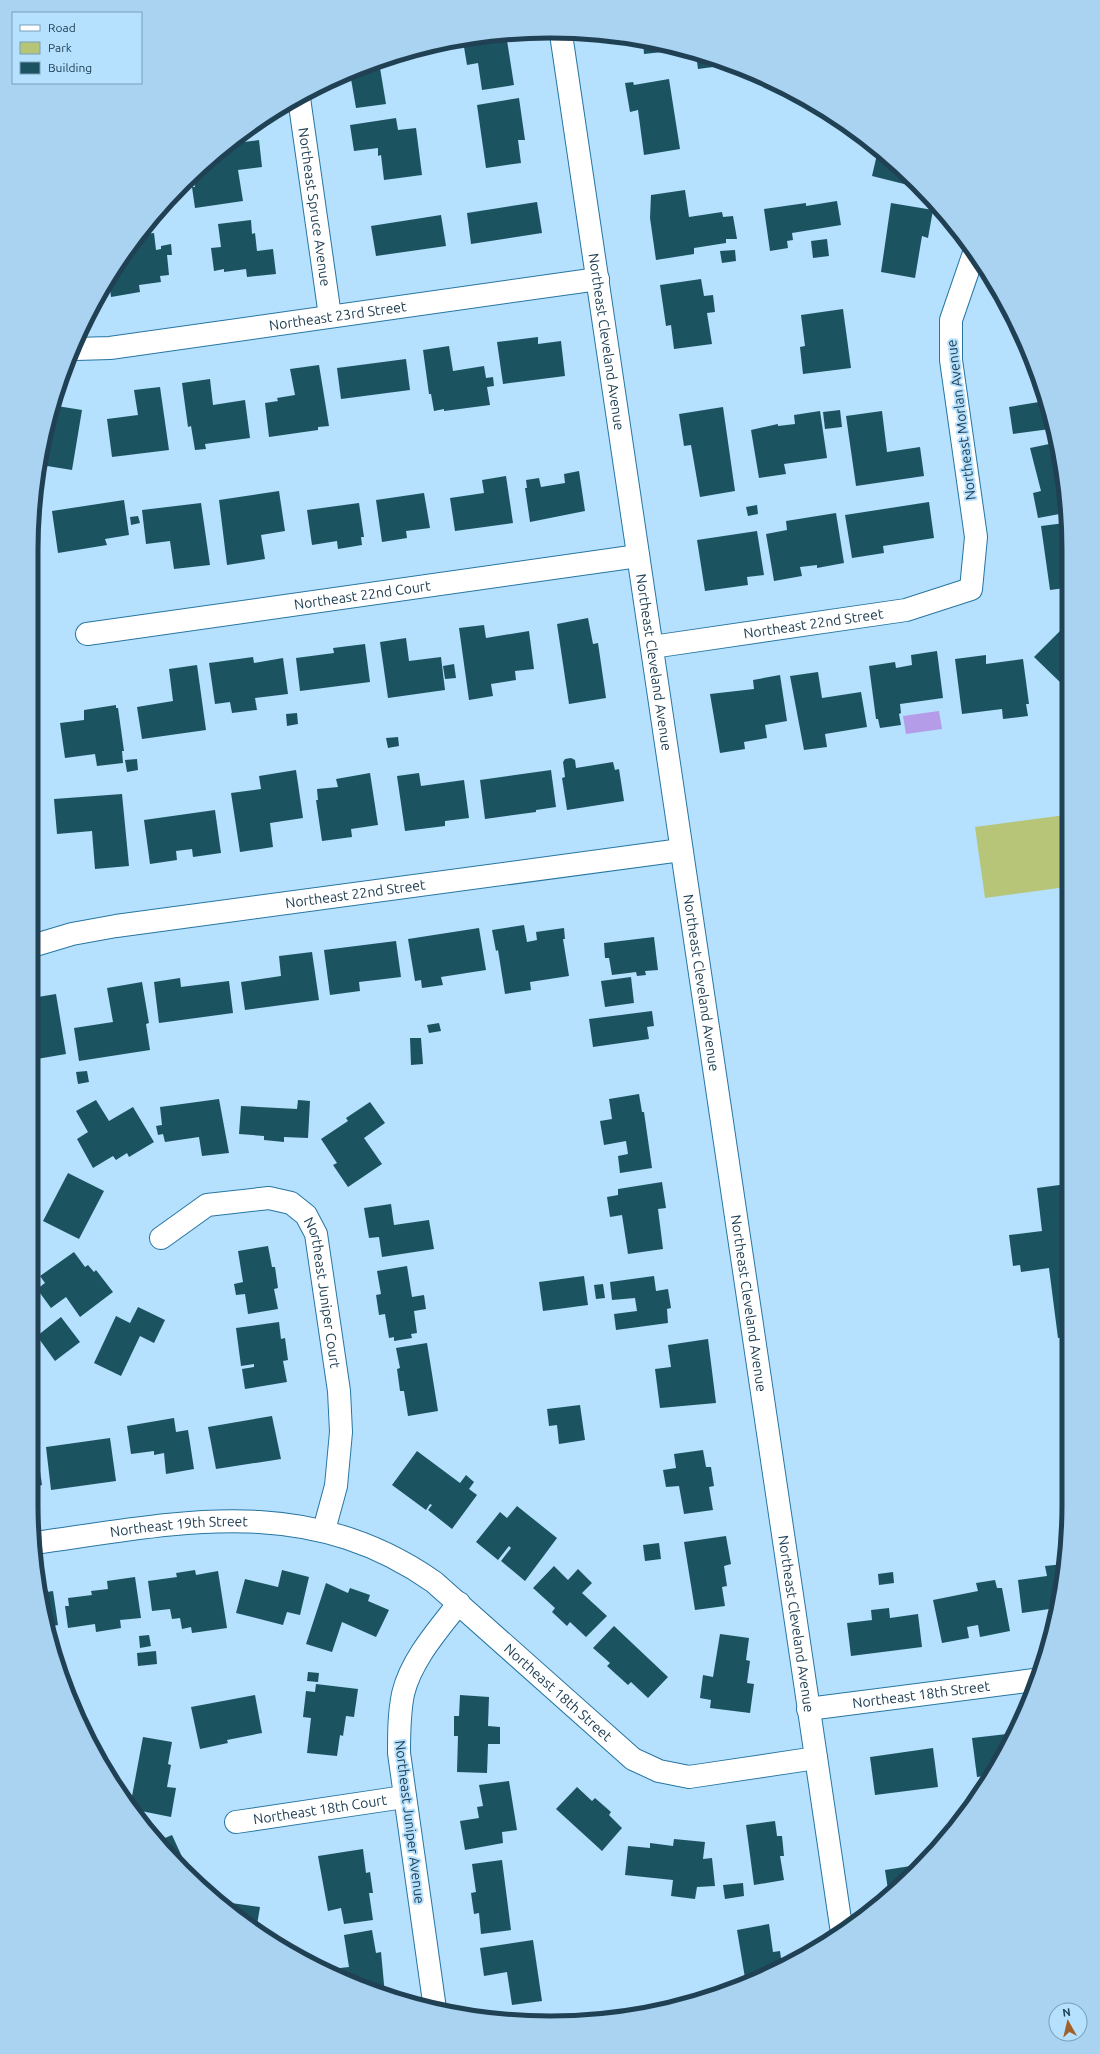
<svg xmlns="http://www.w3.org/2000/svg" width="1100" height="2054" font-family="Ubuntu,sans-serif">
<style>
.green{fill:#b6c577}
.water{fill:#b49ce8}
.building{fill:#1c5361}
.lines{fill:none;stroke-linecap:round;stroke-linejoin:round}
.street-casing{stroke:#2776a2;stroke-width:24}
.secondary-casing{stroke:#2776a2;stroke-width:24}
.street{stroke:#fff;stroke-width:22}
.secondary{stroke:#fff;stroke-width:22}
.labels{text-anchor:middle;dominant-baseline:central;stroke-width:4;stroke-linejoin:round;paint-order:stroke}
.street-label{font-size:14px;fill:#204054;stroke:#b5e0fe}
.rim{fill:none;stroke:#204054;stroke-width:5}
</style>
<rect width="100%" height="100%" fill="#b5e0fe"/>
<path class="green" d="M1066,815V887L985,898L975,827Z"/>
<path class="water" d="M939,711L942,729L906,734L903,716Z"/>
<g class="building">
<path d="M506,34L514,85L482,90L478,63L467,65L463,41Z"/>
<path d="M643,41L681,50L644,54Z"/>
<path d="M696,54L712,57L713,67L698,69Z"/>
<path d="M379,62L386,104L356,108L350,73Z"/>
<path d="M669,79L680,149L644,155L638,110L630,112L625,83L633,82L634,85Z"/>
<path d="M519,98L525,140H518L521,163L486,168L477,105Z"/>
<path d="M396,118L398,130L416,128L422,175L384,180L381,155L378,156V148L354,151L350,125Z"/>
<path d="M259,140L262,167L238,170L243,201L195,208L192,187H195L193,177L227,144Z"/>
<path d="M878,150L892,160L909,179L908,185L872,176Z"/>
<path d="M685,190L689,217L722,212L723,217L733,216L737,239H726V243L694,248V254L656,260L650,218L651,195Z"/>
<path d="M837,201L841,225L792,233L793,240L787,241L788,248L770,251L764,209L806,203V206Z"/>
<path d="M537,202L542,233L471,244L467,213Z"/>
<path d="M891,203L933,210L928,238L922,236L915,278L881,272Z"/>
<path d="M441,215L446,246L376,256L371,226Z"/>
<path d="M251,220L252,234L255,233L257,251L273,249L276,274L247,277L246,269L224,272V269L214,271L211,248L221,247L218,224Z"/>
<path d="M154,233L156,250L161,249V246L171,244L172,255H167L169,275L160,276L161,282L139,285L140,292L111,297L109,279L115,271L124,270L123,260L140,235Z"/>
<path d="M827,239L829,256L813,258L811,241Z"/>
<path d="M735,250L736,261L722,263L720,251Z"/>
<path d="M701,279L704,296L713,295L715,312L707,313L712,344L674,349L671,325L666,326L660,285Z"/>
<path d="M843,309L851,368L803,374L800,347L805,346L801,315Z"/>
<path d="M538,337V344L561,341L565,376L503,384L497,342Z"/>
<path d="M449,346L453,371L484,366L486,378L493,377L494,386L487,387L490,405L444,411V409L434,411L431,394H429L423,350Z"/>
<path d="M406,359L410,390L341,399L337,368Z"/>
<path d="M319,365L329,426L318,427V430L269,437L265,403L278,401L277,398L295,395L290,369Z"/>
<path d="M1034,372L1050,429L1013,434L1009,407L1039,402Z"/>
<path d="M210,379L213,405L245,400L250,438L205,444L206,449L195,450L191,426L188,427L182,383Z"/>
<path d="M160,387L169,450L112,457L107,419L138,415L134,390Z"/>
<path d="M57,406L82,410L72,470L41,465L46,429L53,430Z"/>
<path d="M723,407L735,491L700,497L691,445L684,446L679,414Z"/>
<path d="M840,410L842,427L825,429L823,412Z"/>
<path d="M820,411L827,458L784,464L786,474L759,478L751,430L778,424V426L795,424L794,415Z"/>
<path d="M882,411L887,452L920,447L924,476L856,486L846,416Z"/>
<path d="M1054,443L1065,482V513L1038,518L1033,493L1041,491L1030,448Z"/>
<path d="M579,471L585,511L530,522L525,488H527L526,480L539,478L541,487L565,483L564,474Z"/>
<path d="M506,476L513,523L455,531L450,498L484,493L482,480Z"/>
<path d="M279,491L285,531L261,535L265,559L227,565L219,500Z"/>
<path d="M424,493L430,528L406,531L407,538L382,542L376,500Z"/>
<path d="M124,500L129,535L105,539L107,545L58,553L52,511Z"/>
<path d="M929,502L934,538L883,546L884,553L852,558L845,515Z"/>
<path d="M201,503L210,565L174,569L170,541L146,544L142,510Z"/>
<path d="M359,503L364,537H361L362,545L338,549L337,541L312,545L307,510Z"/>
<path d="M757,505L758,514L748,516L746,507Z"/>
<path d="M836,513L844,563L817,568V565L800,567L802,576L774,581L766,534L787,530L786,521Z"/>
<path d="M138,516L140,523L131,525L130,517Z"/>
<path d="M1065,523V588L1050,590L1041,526Z"/>
<path d="M757,531L764,575L747,577L748,585L705,591L697,540Z"/>
<path d="M588,618L593,644L598,643L606,698L569,704L557,624Z"/>
<path d="M484,625L486,638L529,631L534,669L515,671L516,680L491,684L493,696L469,700L459,628Z"/>
<path d="M1065,626V683L1063,685L1034,657Z"/>
<path d="M406,638L409,661L441,657L445,690L388,698L380,642Z"/>
<path d="M365,644L370,682L300,691L296,658L334,653L333,648Z"/>
<path d="M937,651L943,698L900,704L901,713L899,714L901,725L880,728L878,719H876L869,666L895,662L896,668L912,665L911,655Z"/>
<path d="M986,655V664L1023,659L1029,704H1026L1028,716L1003,719L1002,709L962,714L955,659Z"/>
<path d="M253,657L254,663L283,658L288,694L255,698L257,710L232,713L230,702L215,704L209,663Z"/>
<path d="M454,664L456,678L445,679L443,666Z"/>
<path d="M197,665L206,730L142,739L137,707L173,701L169,669Z"/>
<path d="M818,672L822,698L861,692L867,727L825,734L827,747L804,750L790,676Z"/>
<path d="M780,675L787,721L765,725L767,738L744,742L745,749L720,753L710,694L754,689L753,680Z"/>
<path d="M116,705V708H118L124,751H122L123,763L97,766L95,754L65,758L60,723L84,720V710Z"/>
<path d="M297,713L298,724L287,726L286,714Z"/>
<path d="M398,737L399,746L388,748L386,738Z"/>
<path d="M571,758L575,760L576,768L613,762L615,770L619,769L624,801L567,810L562,778L565,777L563,762L565,759Z"/>
<path d="M137,759L138,770L127,772L125,760Z"/>
<path d="M296,770L303,818L270,823L273,847L240,852L231,793L261,789L259,776Z"/>
<path d="M551,770L556,807L536,810V812L485,819L480,780Z"/>
<path d="M370,773L378,825L351,829L352,837L322,841L316,800H318L317,789L338,787L336,779Z"/>
<path d="M419,773L421,786L464,780L469,818L445,821V826L405,831L397,776Z"/>
<path d="M122,794L129,866L95,869L92,831L57,834L54,799Z"/>
<path d="M215,810L221,853L193,857L192,849L176,851L177,860L150,864L144,820Z"/>
<path d="M32,841L40,884L32,886Z"/>
<path d="M524,925L527,942L537,940L536,932L564,928L565,939H563L569,976L530,982L531,990L505,994L498,950L496,951L492,930Z"/>
<path d="M479,928L486,970L441,977L443,985L422,988L421,980L415,981L408,939Z"/>
<path d="M654,937L658,970L645,971L646,975L637,976L636,972L612,975L609,958H605L604,943Z"/>
<path d="M396,941L401,977L359,982L360,991L330,995L324,950Z"/>
<path d="M312,952L319,1000L245,1010L241,982L281,976L279,956Z"/>
<path d="M631,977L634,1003L605,1007L601,981Z"/>
<path d="M180,978L181,987L229,981L233,1013L159,1023L154,982Z"/>
<path d="M142,982L149,1023L146,1024L150,1050L79,1061L74,1028L113,1022L107,988Z"/>
<path d="M56,994L66,1054L31,1060L32,998Z"/>
<path d="M652,1011L654,1026L647,1027L649,1039L593,1047L589,1019Z"/>
<path d="M439,1023L441,1031L429,1033L427,1025Z"/>
<path d="M410,1038H421L423,1064L411,1065Z"/>
<path d="M87,1071L89,1082L78,1084L76,1072Z"/>
<path d="M639,1094L642,1112H644L652,1168L620,1173L618,1156L628,1154L626,1141L604,1145L600,1121L612,1119L609,1099Z"/>
<path d="M219,1099L229,1153L202,1156L199,1137L165,1142L163,1134L158,1135L156,1126L162,1125L160,1107Z"/>
<path d="M96,1100L109,1121L133,1107L154,1142L129,1157L127,1153L116,1160L113,1156L93,1168L77,1139L88,1132L76,1111Z"/>
<path d="M298,1100L310,1101L308,1138L284,1137V1142L264,1140V1136L239,1134L241,1106L297,1109Z"/>
<path d="M370,1102L385,1123L364,1138L382,1164L348,1187L333,1165L337,1163L321,1139L348,1121L346,1118Z"/>
<path d="M68,1173L104,1191L79,1239L43,1221Z"/>
<path d="M662,1182L666,1208L658,1209L663,1249L628,1254L622,1215L610,1217L607,1197L618,1195V1189Z"/>
<path d="M1067,1184V1337L1058,1338L1049,1268L1021,1272L1020,1265L1013,1266L1009,1235L1042,1231L1037,1188Z"/>
<path d="M391,1204L394,1225L429,1220L434,1249L382,1257L379,1237L369,1238L364,1208Z"/>
<path d="M268,1246L272,1267H275L278,1288L274,1289L278,1309L248,1314L245,1294L236,1295L234,1284L243,1282L238,1251Z"/>
<path d="M74,1252L85,1267L88,1265L94,1272L96,1270L113,1292L80,1317L66,1297L51,1308L37,1289L45,1283L40,1276Z"/>
<path d="M407,1266L412,1297L424,1295L426,1309L414,1311L417,1333L411,1334L412,1338L394,1341V1337L389,1338L385,1314L379,1315L376,1295L381,1294L377,1271Z"/>
<path d="M584,1276L588,1305L543,1311L539,1282Z"/>
<path d="M654,1276L656,1291L668,1289L671,1308L667,1309L668,1323L616,1330L614,1314L637,1311L635,1298L612,1300L610,1282Z"/>
<path d="M603,1284L605,1298L596,1299L594,1285Z"/>
<path d="M138,1307L165,1320L154,1343L140,1336L121,1376L94,1363L116,1316L130,1323Z"/>
<path d="M61,1317L80,1342L55,1361L37,1336Z"/>
<path d="M279,1322L281,1339L285,1338L288,1360L283,1361L287,1382L245,1389L242,1369L254,1367V1364L241,1366L236,1328Z"/>
<path d="M708,1339L716,1403L660,1408L655,1369L671,1367L668,1345Z"/>
<path d="M427,1343L438,1411L408,1416L404,1391H400L397,1369L400,1368L396,1348Z"/>
<path d="M580,1405L585,1440L559,1444L557,1425L549,1426L547,1409Z"/>
<path d="M272,1416L281,1459L216,1469L208,1427Z"/>
<path d="M174,1418L176,1432L188,1430L194,1469L166,1474L164,1453L154,1455V1451L131,1454L127,1426Z"/>
<path d="M110,1438L116,1481L51,1490L46,1447Z"/>
<path d="M703,1450L706,1467H711L714,1486L709,1487L713,1510L684,1514L679,1486L666,1487L663,1470L676,1468L674,1454Z"/>
<path d="M417,1451L460,1483L466,1475L474,1482L469,1489L477,1495L452,1529L428,1510L432,1505L430,1504L426,1510L392,1485Z"/>
<path d="M38,1457L42,1485L31,1487V1458Z"/>
<path d="M517,1506L557,1538L525,1581L501,1561L511,1548L509,1546L498,1560L476,1542L500,1512L507,1518Z"/>
<path d="M726,1536L731,1564L724,1566L727,1586L722,1587L725,1606L695,1610L684,1542Z"/>
<path d="M659,1543L661,1559L645,1561L643,1545Z"/>
<path d="M1064,1564L1056,1608L1022,1613L1018,1580L1047,1576L1045,1566Z"/>
<path d="M554,1566L568,1580L578,1569L592,1583L582,1593L607,1616L586,1637L570,1622L567,1626L552,1612L555,1608L533,1588Z"/>
<path d="M195,1570L196,1575L218,1571L227,1628L192,1633L191,1627L182,1629L180,1618L172,1619L170,1609L152,1611L148,1581L177,1577L176,1573Z"/>
<path d="M282,1570L309,1577L300,1615L287,1612L283,1625L236,1613L245,1579L278,1587Z"/>
<path d="M893,1572L894,1583L879,1585L878,1574Z"/>
<path d="M135,1577L141,1618L120,1620L121,1628L96,1632L95,1624L68,1628L65,1606H69L68,1598L92,1595L91,1591L108,1589L107,1581Z"/>
<path d="M995,1580L997,1588H1002L1010,1631L980,1637L978,1625L967,1627L969,1638L942,1643L933,1600L978,1591L976,1583Z"/>
<path d="M326,1583L348,1593L350,1588L370,1595L368,1601L389,1610L376,1637L342,1622L332,1652L306,1644Z"/>
<path d="M53,1591L58,1625L47,1627L40,1593Z"/>
<path d="M889,1608L890,1618L918,1614L922,1647L851,1656L847,1623L872,1620L871,1610Z"/>
<path d="M614,1626L668,1677L648,1698L631,1682L628,1685L607,1666L610,1663L593,1648Z"/>
<path d="M720,1634L749,1638L746,1660L750,1661L747,1683L754,1684L750,1713L710,1708L711,1700L700,1698L703,1675L713,1677Z"/>
<path d="M149,1635L151,1646L140,1648L139,1636Z"/>
<path d="M156,1651L157,1664L138,1666L137,1653Z"/>
<path d="M308,1672L319,1673L318,1682L307,1681Z"/>
<path d="M316,1684L358,1689L354,1717L346,1716L343,1736L340,1735L337,1756L307,1753L311,1718L303,1717L306,1691L315,1692Z"/>
<path d="M255,1695L262,1733L227,1740L228,1743L200,1749L191,1707Z"/>
<path d="M460,1695L489,1697L488,1726L500,1727V1744H488L487,1773L457,1772L458,1736H454V1716H459Z"/>
<path d="M1007,1734L1009,1740L1000,1763L992,1775L977,1777L972,1738Z"/>
<path d="M143,1737L172,1742L168,1764L171,1765L167,1787L176,1788L171,1817L131,1809L130,1807Z"/>
<path d="M933,1748L938,1787L875,1795L870,1757Z"/>
<path d="M509,1781L517,1830L502,1832L503,1843L465,1850L460,1821L479,1818L477,1807L483,1806L479,1785Z"/>
<path d="M577,1787L592,1801L595,1798L611,1812L609,1815L622,1828L602,1851L556,1809Z"/>
<path d="M775,1821L777,1836H782L784,1856H780L784,1880L754,1885L746,1825Z"/>
<path d="M172,1835L184,1861L179,1864L158,1841Z"/>
<path d="M674,1839L705,1842L703,1859L712,1858L715,1886L697,1887L695,1899L671,1896L673,1880L625,1875L628,1846L650,1848V1843L673,1846Z"/>
<path d="M363,1849L366,1873L370,1872L373,1893H369L373,1920L344,1924L341,1908L328,1911L318,1856Z"/>
<path d="M502,1860L511,1930L481,1934L479,1913L474,1914L471,1893L476,1892L472,1864Z"/>
<path d="M917,1865L918,1867L889,1896L885,1870Z"/>
<path d="M743,1883L744,1896L725,1899L723,1885Z"/>
<path d="M217,1901L260,1907L256,1931L221,1905Z"/>
<path d="M769,1924L773,1952L780,1951L782,1966L749,1983L734,1988L733,1980L745,1978L737,1930Z"/>
<path d="M372,1930L376,1953L381,1952L385,1995L351,1983L350,1978H341L340,1968L349,1967L344,1935Z"/>
<path d="M533,1940L542,2001L512,2005L507,1972L484,1976L480,1948Z"/>
<path d="M524,2017L525,2022L505,2020Z"/>
</g>
<g class="lines">
<defs>
<g id="street">
<path id="s1" d="M299,98L330,316"/>
<path id="s2" d="M76,349L110,348L598,279"/>
<path id="s3" d="M87,634L638,556"/>
<path id="s4" d="M652,647L906,610L971,589L976,537L951,360V320L974,253"/>
<path id="s5" d="M32,946L72,934L116,926L681,850"/>
<path id="s6" d="M161,1238L207,1205L269,1198L291,1203L306,1215L316,1234L339,1391L341,1432L336,1486L324,1530"/>
<path id="s7" d="M35,1543C178,1523 306,1492 434,1582L633,1759L659,1771L689,1777L816,1758"/>
<path id="s8" d="M808,1709L1034,1680"/>
<path id="s9" d="M236,1822L404,1797"/>
<path d="M435,2009L399,1753C399,1733 399,1714 403,1694C411,1660 438,1630 459,1603"/>
</g>
<g id="secondary">
<path id="s10" d="M561,34L842,1933"/>
</g>
</defs>
<use href="#street" class="street-casing"/>
<use href="#secondary" class="secondary-casing"/>
<use href="#street" class="street"/>
<use href="#secondary" class="secondary"/>
</g>
<g class="labels">
<g class="street-label">
<text stroke="none"><textPath href="#s1" startOffset="110">Northeast Spruce Avenue</textPath></text>
<text stroke="none"><textPath href="#s2" startOffset="264">Northeast 23rd Street</textPath></text>
<text stroke="none"><textPath href="#s10" startOffset="311">Northeast Cleveland Avenue</textPath></text>
<text transform="translate(961 420) rotate(-97)">Northeast Morlan Avenue</text>
<text stroke="none"><textPath href="#s3" startOffset="278">Northeast 22nd Court</textPath></text>
<text stroke="none"><textPath href="#s4" startOffset="163">Northeast 22nd Street</textPath></text>
<text stroke="none"><textPath href="#s10" startOffset="635">Northeast Cleveland Avenue</textPath></text>
<text stroke="none"><textPath href="#s5" startOffset="328">Northeast 22nd Street</textPath></text>
<text stroke="none"><textPath href="#s10" startOffset="959">Northeast Cleveland Avenue</textPath></text>
<text stroke="none"><textPath href="#s6" startOffset="241">Northeast Juniper Court</textPath></text>
<text stroke="none"><textPath href="#s10" startOffset="1283">Northeast Cleveland Avenue</textPath></text>
<text stroke="none"><textPath href="#s7" startOffset="145">Northeast 19th Street</textPath></text>
<text stroke="none"><textPath href="#s10" startOffset="1607">Northeast Cleveland Avenue</textPath></text>
<text stroke="none"><textPath href="#s7" startOffset="579">Northeast 18th Street</textPath></text>
<text stroke="none"><textPath href="#s8" startOffset="114">Northeast 18th Street</textPath></text>
<text stroke="none"><textPath href="#s9" startOffset="85">Northeast 18th Court</textPath></text>
<text transform="translate(410 1822) rotate(83)">Northeast Juniper Avenue</text>
</g>
</g>
<path d="M0 0H1100V2054H0ZM550 38H550A512 512 0 0 1 1062 550V1504A512 512 0 0 1 550 2016H550A512 512 0 0 1 38 1504V550A512 512 0 0 1 550 38Z" fill="#a9d3f0" fill-rule="evenodd"/>
<path class="rim" d="M550 38H550A512 512 0 0 1 1062 550V1504A512 512 0 0 1 550 2016H550A512 512 0 0 1 38 1504V550A512 512 0 0 1 550 38Z"/>
<rect x="12" y="12" width="130" height="72" fill="#b5e0fe" stroke="#79a0ba"/>
<rect x="20" y="25" width="20" height="6" fill="#ffffff" stroke="#79a0ba"/>
<text x="48" y="32" font-size="12" fill="#204054">Road</text>
<rect x="20" y="42" width="20" height="12" fill="#b6c577" stroke="#79a0ba"/>
<text x="48" y="52" font-size="12" fill="#204054">Park</text>
<rect x="20" y="62" width="20" height="12" fill="#1c5361" stroke="#79a0ba"/>
<text x="48" y="72" font-size="12" fill="#204054">Building</text>
<g transform="translate(1068 2022) rotate(352)"><circle r="19" fill="#b5e0fe" stroke="#79a0ba"/>
<path d="M0-3L7 15L0 10L-7 15Z" fill="#a06029"/>
<text y="-6" font-size="11" font-weight="bold" text-anchor="middle" fill="#204054">N</text>
</g>
</svg>
